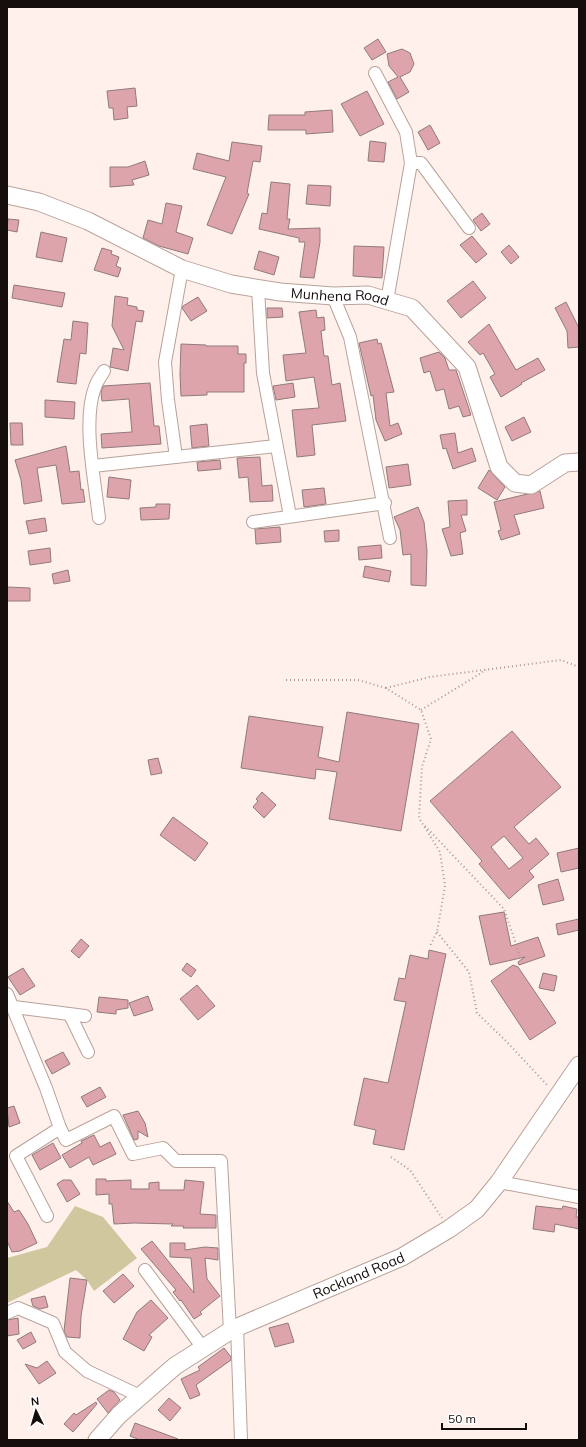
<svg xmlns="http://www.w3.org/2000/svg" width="586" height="1447" font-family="Mulish,sans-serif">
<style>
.green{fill:#cfc79e}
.building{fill:#dda4ac;stroke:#917a7c;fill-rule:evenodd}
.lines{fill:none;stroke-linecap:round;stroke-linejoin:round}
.street-casing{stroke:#b8a29a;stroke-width:14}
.secondary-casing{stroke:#b8a29a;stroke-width:19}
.path{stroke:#a59995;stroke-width:2;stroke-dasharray:1 3;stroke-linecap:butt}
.street{stroke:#fff;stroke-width:12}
.secondary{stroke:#fff;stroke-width:17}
.labels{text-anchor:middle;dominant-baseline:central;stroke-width:3;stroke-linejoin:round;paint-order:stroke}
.street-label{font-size:14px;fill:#150d0b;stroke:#fff}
</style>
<rect width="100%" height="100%" fill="#fff0ec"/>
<path class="green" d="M75,1206L103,1217L137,1258L94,1291L87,1280L76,1270L7,1303V1258L47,1247Z"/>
<g class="building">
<path d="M378,39L386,52L372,60L364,48Z"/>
<path d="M402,49L410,53L414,64L410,72L400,77L409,92L397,99L388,82L398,77L389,66L387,54Z"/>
<path d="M135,88L137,106L127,107L128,118L114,120L113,108H109L107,91Z"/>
<path d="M367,91L384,124L360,136L341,104Z"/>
<path d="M332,110L333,132L306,134V130H268L269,115H305V112Z"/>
<path d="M430,125L440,143L428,150L418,132Z"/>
<path d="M370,141L386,143L384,162L368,161Z"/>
<path d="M232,142L262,146L260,162L253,161L247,193L249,194L232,234L207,225L226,177L193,169L197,153L229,161Z"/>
<path d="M145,161L149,175L132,180L134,185L110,187V167H128Z"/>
<path d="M271,182L290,184L287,219H290L288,229L320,228V242L314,278L300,277L305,242H299V238L259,229L262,213L267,214Z"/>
<path d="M308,185L331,186L330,206L306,204Z"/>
<path d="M166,203L182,206L176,232L193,238L188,254L159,246L143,238L148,220L162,224Z"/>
<path d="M482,213L490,224L481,231L473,220Z"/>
<path d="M8,219L19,220L17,232L7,230Z"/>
<path d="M41,232L67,238L62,262L36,257Z"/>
<path d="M472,236L487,254L476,263L460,245Z"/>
<path d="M509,245L519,257L511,264L501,252Z"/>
<path d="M354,246L384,247L382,278L353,276Z"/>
<path d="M102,248L112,251L111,254L119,257L116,266L121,268L118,277L94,270Z"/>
<path d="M259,251L279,257L274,275L254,269Z"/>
<path d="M473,281L486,298L461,318L447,301Z"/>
<path d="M14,285L65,293L62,307L12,298Z"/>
<path d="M115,296L128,298L127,305L137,307V310L144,311L142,322L136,321L128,371L110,367L113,348L124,350L112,326Z"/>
<path d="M198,297L207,311L191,321L182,308L183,306Z"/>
<path d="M566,302L579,328V347L568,348L567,331L555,308Z"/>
<path d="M267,308H282L283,317L267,318Z"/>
<path d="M316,310L317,318L324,317L325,330L321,331L324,356H328L332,385L340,383L346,421L312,425L315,455L297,457L292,410L319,408L314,377L286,381L283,355L306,353L299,312Z"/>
<path d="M73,321L88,323L86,354L80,353L76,384L57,382L64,339L71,340Z"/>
<path d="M489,324L516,370L538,358L545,370L521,383L522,384L501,397L490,377L495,374L483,353L480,355L468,342Z"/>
<path d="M377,339L378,344L381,343L394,392L386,393L390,426L398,423L402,434L385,441L376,420L373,395L371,396L359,343Z"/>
<path d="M181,344L206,345V346H238V354H246V363H244V392H207V395L181,396L180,374Z"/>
<path d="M439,352L445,358L449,370H456L471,415L463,417L459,406L449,409L444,389L436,391L430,371L424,373L420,358Z"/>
<path d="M150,383L154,426H159L161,444L102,448L101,434L132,432L129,399L102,401L101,393L103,386Z"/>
<path d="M293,383L295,397L276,400L273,386Z"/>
<path d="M45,400L75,402L74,419L45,417Z"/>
<path d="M524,417L531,432L512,441L505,427Z"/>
<path d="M10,423H22L23,445H11Z"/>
<path d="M207,424L209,446L192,448L190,426Z"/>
<path d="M455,433L458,453L472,448L476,461L453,469L446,448L443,449L440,435Z"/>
<path d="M66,446L70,472L79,471L81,490L83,489L85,502L62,504L56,465L37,468L42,501L24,504L21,480L15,460Z"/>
<path d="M260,457L262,486L272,485L273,501L250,502L248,477L239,478L237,458Z"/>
<path d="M220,460L221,469L198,471L197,462Z"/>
<path d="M408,464L411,485L389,488L386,467Z"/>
<path d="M489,470L505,487L497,500L478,488Z"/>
<path d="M109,477L131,480L129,499L107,497Z"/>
<path d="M324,488L326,504L304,507L302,490Z"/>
<path d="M540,491L544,508L514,515L520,534L501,540L498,531L501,530L494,502Z"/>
<path d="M467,500V515H461L466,531L460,533L463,554L451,556L442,529L450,527L448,501Z"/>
<path d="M156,504H170L169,519L141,520L140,508L156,507Z"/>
<path d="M418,507L424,522L427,551L426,586L411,585V554L403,555L400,530L394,517Z"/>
<path d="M45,518L47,531L29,534L26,521Z"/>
<path d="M280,527L281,542L256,544L255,529Z"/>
<path d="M339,530V541L325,542L324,531Z"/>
<path d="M381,545L382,558L359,560L358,547Z"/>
<path d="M50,548L51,562L30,565L28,551Z"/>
<path d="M365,566L391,571L389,582L363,577Z"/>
<path d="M68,570L70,581L54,584L52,574Z"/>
<path d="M7,587L30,588V601H7Z"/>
<path d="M347,712L419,724L401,831L329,819L337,772L316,769L315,779L241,768L249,716L323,727L318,757L339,762Z"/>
<path d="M512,731L561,787L514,827L529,844L536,838L549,854L529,871L534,877L509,899L479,864L482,861L430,801ZM504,836L523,858L509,869L491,847Z"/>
<path d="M158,758L162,773L151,775L148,760Z"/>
<path d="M262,792L276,805L264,818L253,807L258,801L256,799Z"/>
<path d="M173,817L208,843L195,861L160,835Z"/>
<path d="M579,848V868L561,872L557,853Z"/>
<path d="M558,879L564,900L543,905L538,885Z"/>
<path d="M504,912L511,946L538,937L545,956L519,965L518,962L525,957L490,965L479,916Z"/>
<path d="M579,919V930L558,935L556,924Z"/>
<path d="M81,939L89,946L79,958L71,951Z"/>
<path d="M429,950L446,954L404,1150L373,1144L376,1130L354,1125L364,1078L388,1083L406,1002L394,1000L399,978L405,979L410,955L428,959Z"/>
<path d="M187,963L196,970L191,977L182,970Z"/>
<path d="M513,965L518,967L556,1023L530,1040L491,981Z"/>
<path d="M23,968L35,986L20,995L8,977Z"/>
<path d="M543,973L557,976L554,991L539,988Z"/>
<path d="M197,985L215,1006L198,1020L180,999Z"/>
<path d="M148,996L153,1010L134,1016L129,1003Z"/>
<path d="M99,997L128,1000V1008L116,1010V1014L97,1012Z"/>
<path d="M63,1052L70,1064L52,1074L45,1061Z"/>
<path d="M100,1087L106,1097L87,1107L81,1097Z"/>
<path d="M14,1106L20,1123L9,1127L7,1108Z"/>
<path d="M138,1111L145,1123L148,1137L138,1131V1139L134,1140L123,1115Z"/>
<path d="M94,1135L100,1147L110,1142L116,1154L93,1165L89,1157L70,1168L62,1155L82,1143L81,1141Z"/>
<path d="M53,1143L61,1158L40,1170L32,1155Z"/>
<path d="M96,1179H106V1181L131,1180V1189H149V1183L159,1182V1190H184L185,1180L204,1182L200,1214L216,1215V1228H183L184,1226H171L173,1224L134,1223L114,1224L112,1204H109V1194L96,1195Z"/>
<path d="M63,1180H71L80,1194L67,1202L57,1184Z"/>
<path d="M7,1201L14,1212L19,1210L28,1224L37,1243L20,1251L12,1252L7,1241Z"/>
<path d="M536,1206L562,1209L563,1206L577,1209L576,1217H579V1229L555,1224L554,1232L533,1229Z"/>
<path d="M152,1241L194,1293L191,1258L170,1257V1243H185V1250L205,1247L218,1248V1260L205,1258L207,1279L220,1296L200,1312L202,1314L194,1319L181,1300L180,1301L173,1292L176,1290L141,1249Z"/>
<path d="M123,1274L134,1286L114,1303L103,1291Z"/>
<path d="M70,1278L87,1280L81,1316L80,1338L67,1337L64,1331Z"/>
<path d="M45,1296L48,1307L40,1309L33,1306L31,1299Z"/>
<path d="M151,1300L168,1318L149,1335L152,1337L144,1351L123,1339L137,1312Z"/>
<path d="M18,1318L19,1334L7,1336V1320Z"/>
<path d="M288,1323L294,1342L275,1347L269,1328Z"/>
<path d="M31,1332L36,1342L23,1349L17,1340Z"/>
<path d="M224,1348L231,1357V1360L196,1385L200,1395L190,1399L181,1379L200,1370L198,1367Z"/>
<path d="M47,1361L56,1373L39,1384L25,1364L37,1368Z"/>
<path d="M109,1390L114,1392L120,1400L108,1413L97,1399Z"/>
<path d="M169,1398L181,1408L170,1421L158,1410Z"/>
<path d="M96,1402L97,1404L73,1432L64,1424L74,1413L76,1415Z"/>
<path d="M135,1423L178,1439V1440H140L130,1436Z"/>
</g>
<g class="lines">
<defs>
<g id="street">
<path d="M375,73L406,132L411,163H421L469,228"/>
<path d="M258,289L263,373L290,516"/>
<path d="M333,296L350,337L390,538"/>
<path d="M387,301L411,163"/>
<path d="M176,457L168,400L165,362L182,269"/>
<path d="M93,466L276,446"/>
<path d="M99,518C95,482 82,421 95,387C97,381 101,376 104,371"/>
<path d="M253,522L385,503"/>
<path d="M7,994L46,1088L60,1128L16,1156L47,1216"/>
<path d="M14,1007L85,1016"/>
<path d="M70,1015L88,1052"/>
<path d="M60,1128L66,1140L114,1116L133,1154L163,1148L176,1161H221L230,1331"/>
<path d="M499,1182L579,1197"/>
<path d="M145,1270L203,1348"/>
<path d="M7,1313L18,1308L53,1323L65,1352L87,1371L140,1396"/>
<path d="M237,1327L241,1440"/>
</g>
<g id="secondary">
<path id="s1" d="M7,195L39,202L88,221L182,269L231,284L280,292L333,296L368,295L412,308L467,367L499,467L515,483L531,485L565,463L579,462"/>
<path id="s2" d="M97,1440L119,1415L175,1366L233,1329L402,1257L449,1229L477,1209L499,1182L579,1065"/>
</g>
</defs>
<use href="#street" class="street-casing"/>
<use href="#secondary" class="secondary-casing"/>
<g class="path">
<path d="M286,680H358L386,688L421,710L431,739L422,767L419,818L440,852L445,886L437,932L430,946"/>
<path d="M386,688L430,677L561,660L579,667"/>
<path d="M421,710L486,670"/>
<path d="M425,826L504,909L520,956"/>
<path d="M437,932L469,972L477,1013L506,1041L548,1086"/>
<path d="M391,1157L410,1170L442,1218"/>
</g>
<use href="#street" class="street"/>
<use href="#secondary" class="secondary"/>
</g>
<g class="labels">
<g class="street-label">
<text stroke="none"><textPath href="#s1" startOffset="352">Munhena Road</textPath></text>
<text stroke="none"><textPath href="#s2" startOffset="313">Rockland Road</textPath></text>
</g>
</g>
<rect width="586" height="1447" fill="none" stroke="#150d0b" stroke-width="16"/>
<g transform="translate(36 1411) rotate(355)" stroke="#ffffff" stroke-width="3" paint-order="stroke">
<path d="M0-3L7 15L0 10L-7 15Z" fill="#150d0b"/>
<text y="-6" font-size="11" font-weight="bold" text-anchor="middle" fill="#150d0b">N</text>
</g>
<path d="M442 1423v6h84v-6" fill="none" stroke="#150d0b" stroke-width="2"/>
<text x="448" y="1423" font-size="12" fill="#150d0b" stroke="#ffffff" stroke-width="3" paint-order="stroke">50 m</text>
</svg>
